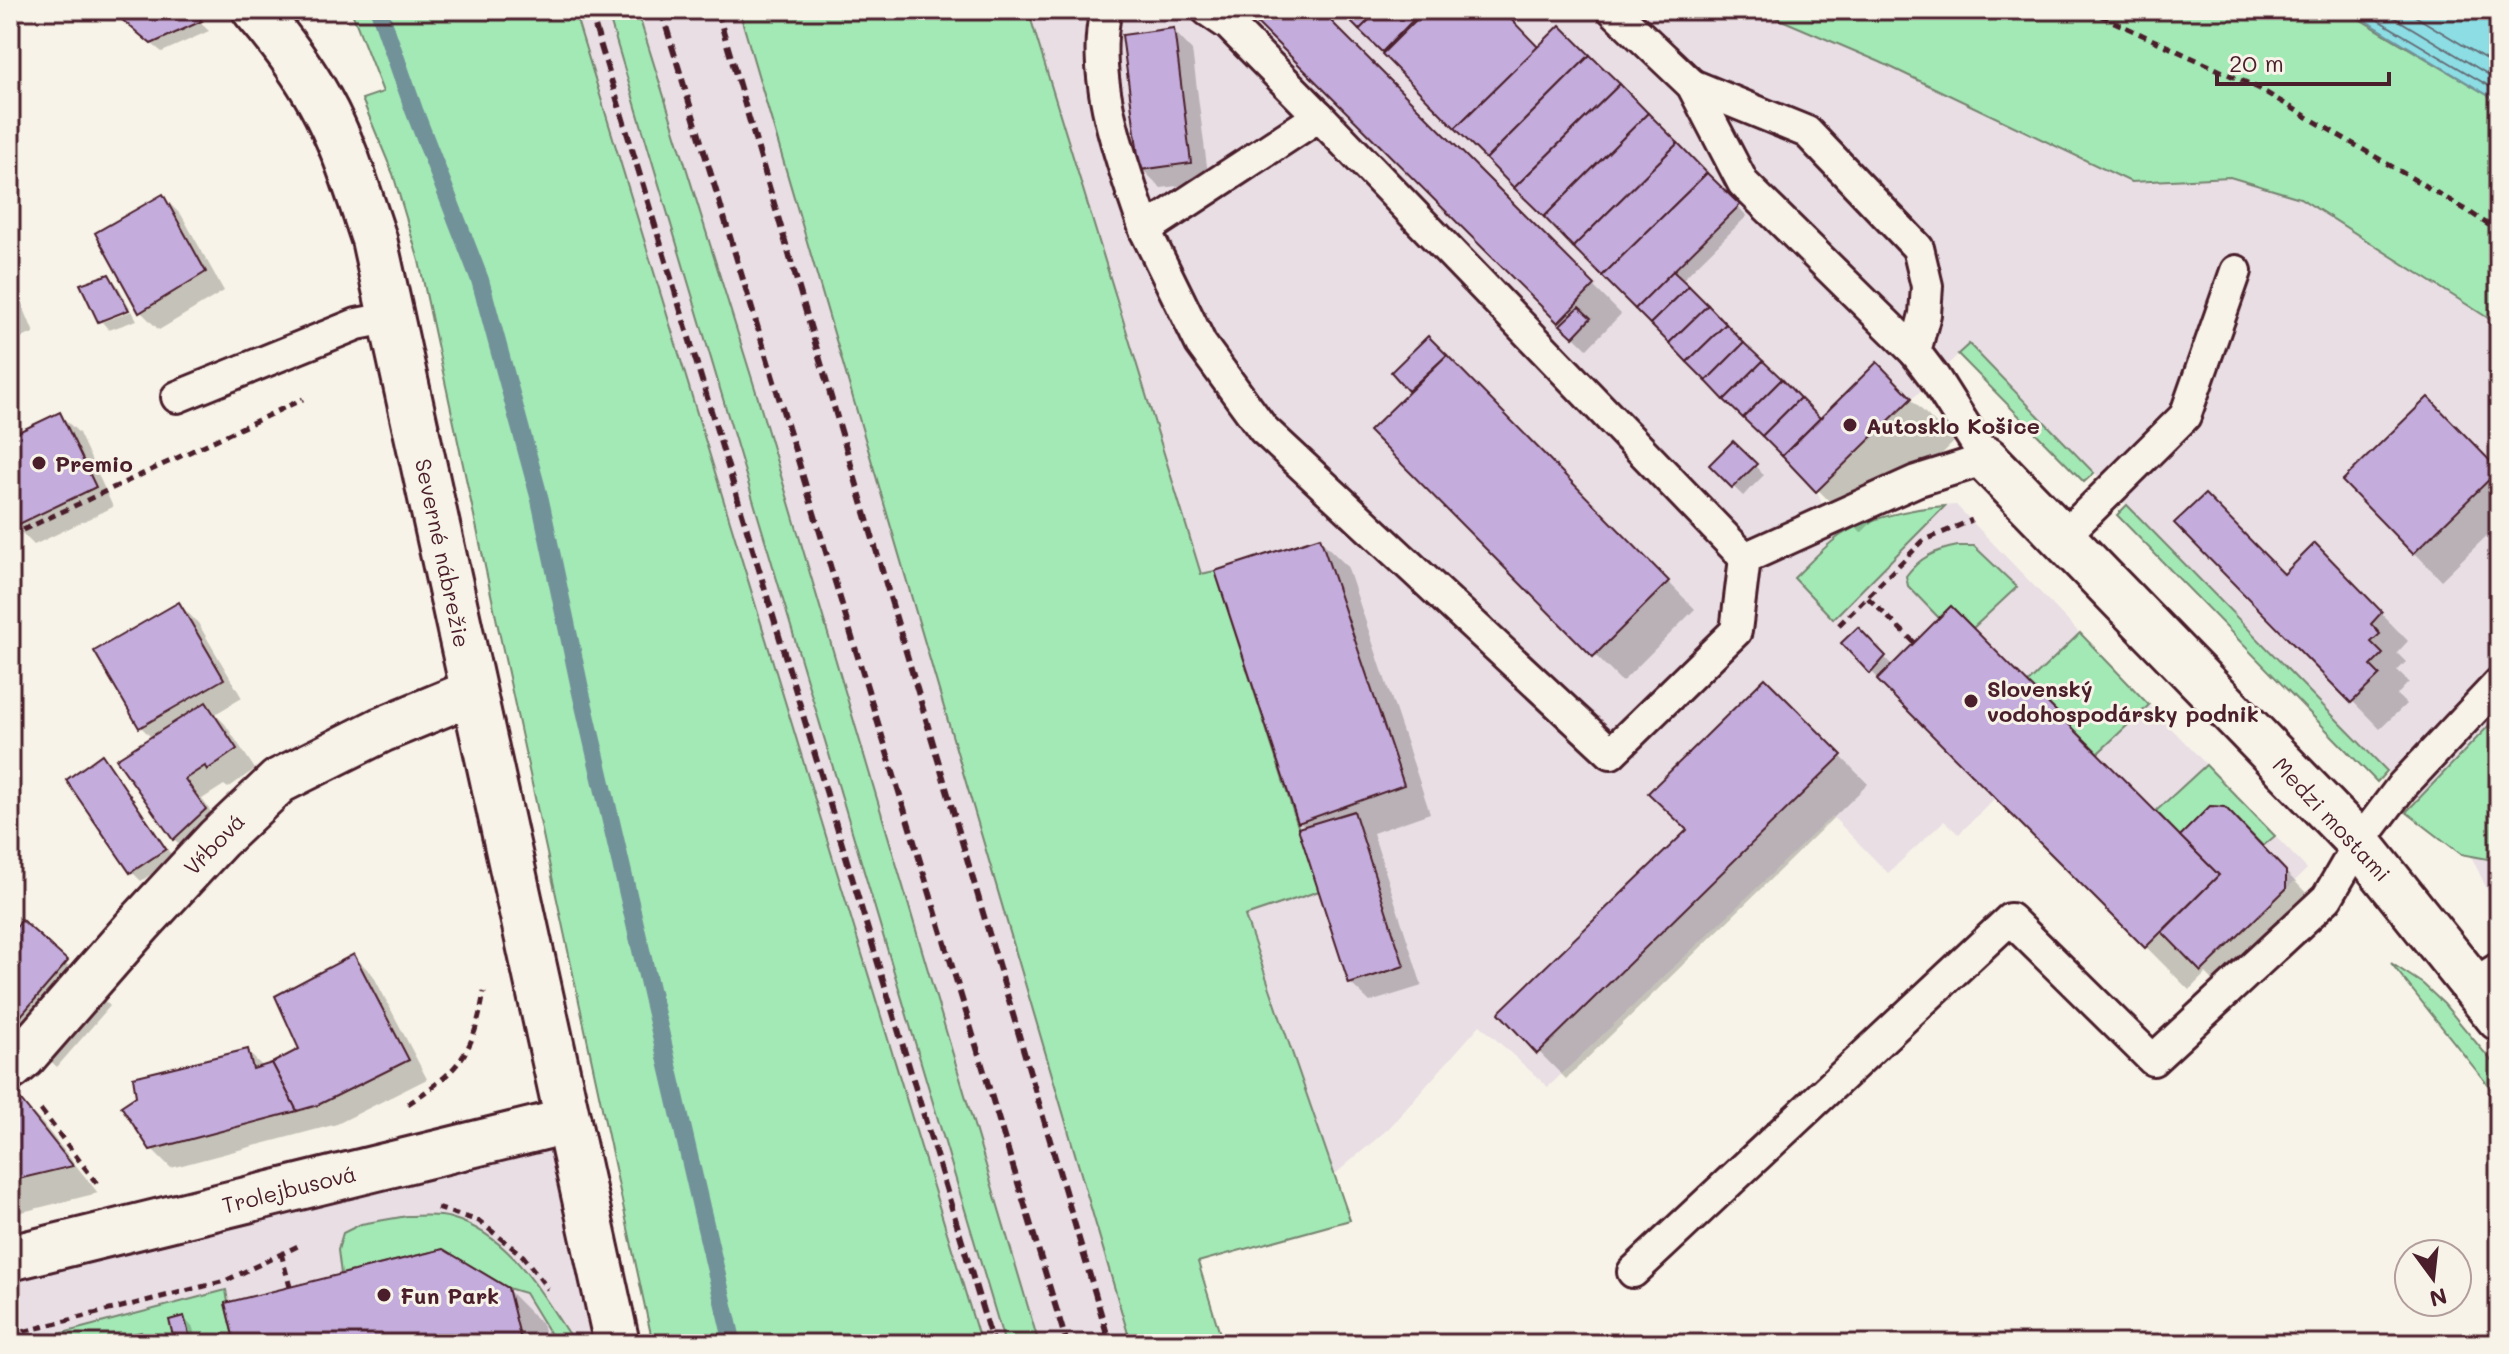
<svg xmlns="http://www.w3.org/2000/svg" width="2509" height="1354" font-family="Mali,sans-serif">
<style>
.built{fill:#e8dee4}
.green{fill:#a3e9b5;stroke:#768470;stroke-width:2}
.water{fill:#8cdee4;stroke:#72929a;stroke-width:2}
.shadow{fill:#0003}
.lines{fill:none;stroke-linecap:round;stroke-linejoin:round}
.shore{stroke:#646b75;stroke-width:2}
.stream{stroke:#72929a;stroke-width:18}
.building{fill:#c4addc;stroke:#4a1f2b;stroke-width:2}
.service-casing{stroke:#4a1f2b;stroke-width:36}
.minor-casing{stroke:#4a1f2b;stroke-width:50}
.path{stroke:#4a1f2b;stroke-width:5;stroke-dasharray:8 6;stroke-linecap:butt}
.service{stroke:#f7f3e8;stroke-width:30}
.minor{stroke:#f7f3e8;stroke-width:44}
.rail{stroke:#4a1f2b;stroke-width:6;stroke-dasharray:12 6;stroke-linecap:butt}
.poi-dot{fill:#4a1f2b;stroke:#f7f3e8;stroke-width:3}
.labels{text-anchor:middle;dominant-baseline:central;stroke-width:6;stroke-linejoin:round;paint-order:stroke}
.poi-label{font-size:22px;font-weight:bold;fill:#4a1f2b;stroke:#f7f3e8;text-anchor:start}
.street-label{font-size:22px;fill:#4a1f2b;stroke:#f7f3e8}
</style>
<rect width="100%" height="100%" fill="#f7f3e8"/>
<filter id="ink" filterUnits="userSpaceOnUse"><feTurbulence type="fractalNoise" baseFrequency=".0125" numOctaves="2"/><feDisplacementMap in="SourceGraphic" scale="16" xChannelSelector="R" yChannelSelector="G"/><feConvolveMatrix kernelMatrix="1 2 1 2 8 2 1 2 1" color-interpolation-filters="sRGB"/></filter>
<g filter="url(#ink)">
<g class="built">
<path d="M574,10H739L1131,1344H981Z"/>
<path d="M1028,10H1758L1880,62L2131,181L2230,177L2300,198L2499,325V715L2416,801L1969,344L1817,491L1829,522L1841,534L1887,516L1920,507L1956,505L2307,869L2201,972L2162,932L2145,948L1995,798L1959,834L1944,821L1888,873L1832,816L1548,1087L1480,1025L1389,1128L1334,1175L1244,915L1312,893L1201,574Z"/>
<path d="M2499,839V914L2472,858Z"/>
<path d="M568,1121L617,1344H10V1258Z"/>
</g>
<g class="green">
<path d="M351,10H574L981,1344H653L419,261L393,174L362,99L383,92Z"/>
<path d="M607,10H637L757,395L1039,1344H1005Z"/>
<path d="M739,10H1028L1201,574L1215,571L1319,891L1245,916L1350,1220L1198,1262L1223,1344H1131Z"/>
<path d="M1758,10H2344L2499,102V325L2300,198L2230,177L2131,182L1880,62Z"/>
<path d="M1969,344L2094,473L2084,482L1958,354Z"/>
<path d="M2127,505L2387,771L2377,782L2117,515Z"/>
<path d="M1945,506L1833,619L1794,578C1809,564 1824,546 1841,535C1867,518 1914,508 1945,506Z"/>
<path d="M1958,546H1974L2017,587L1973,628L1951,606L1939,618L1908,586L1906,576C1920,557 1936,550 1958,546Z"/>
<path d="M2080,633L2149,705L2098,753L2028,683Z"/>
<path d="M2499,715V861L2461,854L2406,812Z"/>
<path d="M2206,765L2275,836L2263,846L2225,807L2210,806L2180,836L2156,811Z"/>
<path d="M2391,963L2423,984L2444,1004L2499,1070V1099Z"/>
<path d="M407,1216C421,1216 438,1214 451,1218C510,1235 539,1290 571,1338L572,1344H556L525,1293L508,1288L443,1249L341,1274L338,1250L343,1233L361,1224Z"/>
<path d="M226,1290L228,1302L225,1304L235,1344H145L141,1332L90,1344H21Z"/>
</g>
<path class="water" d="M2344,10H2499V102L2364,20Z"/>
<g class="shadow">
<path d="M120,10H187L209,31L162,52L125,23Z"/>
<path d="M1247,10H1318L1621,314L1587,349Z"/>
<path d="M1341,10H1409L1419,20L1429,10H1499L1538,49L1560,28L1747,216L1681,281L1820,421L1877,365L1954,442L1861,533Z"/>
<path d="M1173,30L1192,50L1209,182L1161,188L1142,169Z"/>
<path d="M163,197L182,216L224,291L159,330L140,311Z"/>
<path d="M108,276L118,286L130,308L101,318V322L100,320Z"/>
<path d="M10,289L20,299L34,333L10,342Z"/>
<path d="M132,311L137,320L109,330L102,322Z"/>
<path d="M1428,339L1695,609L1622,682L1371,431L1411,392L1394,372Z"/>
<path d="M59,414L79,433L113,507L34,545L15,526L10,517V438Z"/>
<path d="M2456,427L2499,472V524L2441,580L2414,552Z"/>
<path d="M1733,444L1764,475L1743,496L1711,465Z"/>
<path d="M2177,523L2284,577L2315,546L2408,641L2397,653L2406,662L2397,671L2409,682L2397,695L2406,704L2380,729Z"/>
<path d="M1319,539L1347,566L1430,813L1373,833L1422,986L1370,1002L1350,983L1306,828L1300,822Z"/>
<path d="M179,604L198,623L242,698L215,714L225,724L255,769L228,788L224,785L202,799L223,829L193,858L174,839L153,739L141,727L97,652Z"/>
<path d="M1858,630L1893,666L2208,866L2252,837L2313,900L2230,998L2206,973L2189,990L1843,643Z"/>
<path d="M1765,680L1868,784L1566,1079L1501,1014L1689,831Z"/>
<path d="M102,757L111,766L174,859L141,881L132,872L69,780Z"/>
<path d="M22,923L110,1006L57,1067L10,1023V937Z"/>
<path d="M354,956L373,975L427,1079L337,1124L171,1168L152,1149L247,1051L264,1068L302,1050Z"/>
<path d="M15,1095L42,1123L98,1193L10,1215V1097Z"/>
<path d="M507,1289L542,1324L547,1344H237Z"/>
<path d="M184,1318L193,1328L197,1344H177L171,1322Z"/>
</g>
<g class="lines">
<g class="shore">
<path d="M2361,10L2499,92"/>
<path d="M2382,10L2499,81"/>
<path d="M2405,10L2499,67"/>
</g>
<path class="stream" d="M379,10L414,110L480,280L540,500L581,693L733,1344"/>
</g>
<g class="building">
<path d="M117,10H190L202,21L151,44L114,13Z"/>
<path d="M1244,10H1265L1255,21Z"/>
<path d="M1265,10H1320L1595,285L1558,323L1255,21Z"/>
<path d="M1339,10H1379L1359,30Z"/>
<path d="M1379,10H1411L1417,16L1382,52L1359,30Z"/>
<path d="M1426,10H1502L1538,47L1455,128L1382,54Z"/>
<path d="M1560,25L1590,55L1486,159L1455,128Z"/>
<path d="M1174,28L1191,163L1140,170L1122,35Z"/>
<path d="M1590,55L1620,84L1514,188L1486,159Z"/>
<path d="M1620,84L1648,113L1544,217L1514,188Z"/>
<path d="M1648,113L1678,143L1573,247L1544,217Z"/>
<path d="M1678,143L1707,173L1602,276L1573,247Z"/>
<path d="M1707,173L1740,205L1635,309L1602,276Z"/>
<path d="M163,194L206,272L139,313L95,233Z"/>
<path d="M1673,271L1689,286L1650,324L1635,309Z"/>
<path d="M109,274L129,310L98,322L80,284Z"/>
<path d="M1689,286L1708,305L1669,343L1650,324Z"/>
<path d="M1708,305L1726,324L1687,362L1669,343Z"/>
<path d="M1579,307L1591,318L1573,337L1560,325Z"/>
<path d="M1726,324L1744,343L1706,381L1687,362Z"/>
<path d="M1428,336L1447,355L1408,391L1391,372Z"/>
<path d="M1744,343L1763,361L1724,400L1706,381Z"/>
<path d="M1447,355L1669,581L1593,657L1369,431Z"/>
<path d="M1763,361L1782,379L1743,418L1724,400Z"/>
<path d="M1877,362L1912,398L1816,492L1782,456Z"/>
<path d="M1782,379L1800,398L1762,436L1743,418Z"/>
<path d="M2428,397L2499,470L2413,554L2342,481Z"/>
<path d="M1800,398L1820,418L1782,456L1762,436Z"/>
<path d="M60,412L96,487L13,527L10,521V436Z"/>
<path d="M1733,441L1757,464L1732,488L1709,465Z"/>
<path d="M2205,494L2284,574L2315,543L2382,612L2371,624L2380,634L2371,642L2383,654L2371,666L2380,675L2351,703L2174,523Z"/>
<path d="M1320,537L1404,785L1298,823L1215,571Z"/>
<path d="M179,602L224,679L139,728L94,651Z"/>
<path d="M1951,606L2219,875L2145,948L1877,680Z"/>
<path d="M1858,627L1886,656L1870,674L1841,643Z"/>
<path d="M1765,678L1842,755L1537,1054L1499,1013L1500,1011L1687,830L1648,793Z"/>
<path d="M206,702L237,749L207,770L205,766L185,779L206,809L173,840L116,759Z"/>
<path d="M102,754L166,849L130,873L66,780Z"/>
<path d="M2210,806L2225,807L2286,871V889L2201,972L2162,932L2219,875L2180,836Z"/>
<path d="M1354,811L1404,966L1349,984L1298,828Z"/>
<path d="M22,920L68,961L13,1025L10,1023V934Z"/>
<path d="M354,954L409,1060L318,1105L297,1111L272,1063L299,1049L275,996Z"/>
<path d="M248,1049L253,1069L272,1063L297,1111L150,1150L121,1106L136,1096L133,1077Z"/>
<path d="M15,1093L73,1166L10,1181V1095Z"/>
<path d="M443,1249L508,1288L522,1344H235L225,1303Z"/>
<path d="M184,1316L191,1342L175,1344L169,1320Z"/>
</g>
<g class="lines">
<defs>
<g id="service">
<path d="M1106,10C1089,80 1123,164 1145,230"/>
<path d="M1207,10L1229,25L1319,116"/>
<path d="M1613,10L1692,85L1743,183L1915,352L1934,377L1986,459L1916,481L1745,558L1319,116L1145,230L1201,344L1263,429L1611,753L1736,631L1745,558"/>
<path d="M1692,85L1807,132L1918,248L1927,286L1925,314L1915,352"/>
<path d="M177,397L357,324L393,317"/>
<path d="M2063,537L2185,416L2236,271"/>
<path d="M2473,984L2499,968"/>
<path d="M1633,1272L2010,919L2153,1060L2327,898L2359,843L2402,786L2499,683"/>
</g>
<g id="minor">
<path d="M255,10C279,38 302,68 320,101C344,144 358,192 374,239L617,1344"/>
<path d="M1986,459L2359,843L2499,1018"/>
<path d="M10,1068L23,1057L140,923L218,839L279,781L381,730L473,692"/>
<path d="M10,1258L568,1121"/>
</g>
</defs>
<use href="#service" class="service-casing"/>
<use href="#minor" class="minor-casing"/>
<g class="path">
<path d="M2088,10L2258,88L2468,211L2499,232"/>
<path d="M10,536L303,399"/>
<path d="M1868,598L1915,643"/>
<path d="M1839,625L1923,541L1972,520"/>
<path d="M408,1104C460,1069 473,1055 484,992"/>
<path d="M41,1110L98,1185"/>
<path d="M437,1208L479,1221L523,1256L548,1289"/>
<path d="M281,1253L290,1287"/>
<path d="M10,1335L225,1281L302,1244"/>
</g>
<use href="#service" class="service"/>
<use href="#minor" class="minor"/>
<g class="rail">
<path d="M590,10L993,1344"/>
<path d="M661,10L1067,1344"/>
<path d="M717,10L1110,1344"/>
</g>
</g>
</g>
<g class="poi-dot">
<circle cx="1850" cy="425" r="8"/>
<circle cx="39" cy="463" r="8"/>
<circle cx="1971" cy="701" r="8"/>
<circle cx="384" cy="1295" r="8"/>
</g>
<g class="labels">
<g class="poi-label">
<text x="1866" y="425">Autosklo Košice</text>
<text x="55" y="463">Premio</text>
<text x="1987" y="688">Slovenský<tspan x="1987" dy="25">vodohospodársky podnik</tspan></text>
<text x="400" y="1295">Fun Park</text>
</g>
<g class="street-label">
<text transform="translate(443 553) rotate(78)">Severné nábrežie</text>
<text transform="translate(2332 819) rotate(47)">Medzi mostami</text>
<text transform="translate(214 844) rotate(-46)">Vŕbová</text>
<text transform="translate(289 1189) rotate(-14)">Trolejbusová</text>
</g>
</g>
<rect width="2509" height="1354" fill="none" stroke="#f7f3e8" stroke-width="40"/>
<rect x="20" y="20" width="2469" height="1314" fill="none" stroke="#4a1f2b" stroke-width="3" filter="url(#ink)"/>
<g transform="translate(2433 1278) rotate(165)"><circle r="38" fill="#f7f3e8" stroke="#b29e9c" stroke-width="2"/>
<path d="M0-6L14 30L0 20L-14 30Z" fill="#4a1f2b"/>
<text y="-12" font-size="22" font-weight="bold" text-anchor="middle" fill="#4a1f2b">N</text>
</g>
<path d="M2217 72v12h172v-12" fill="none" stroke="#4a1f2b" stroke-width="4"/>
<text x="2229" y="72" font-size="24" fill="#4a1f2b" stroke="#f7f3e8" stroke-width="6" paint-order="stroke">20 m</text>
</svg>
